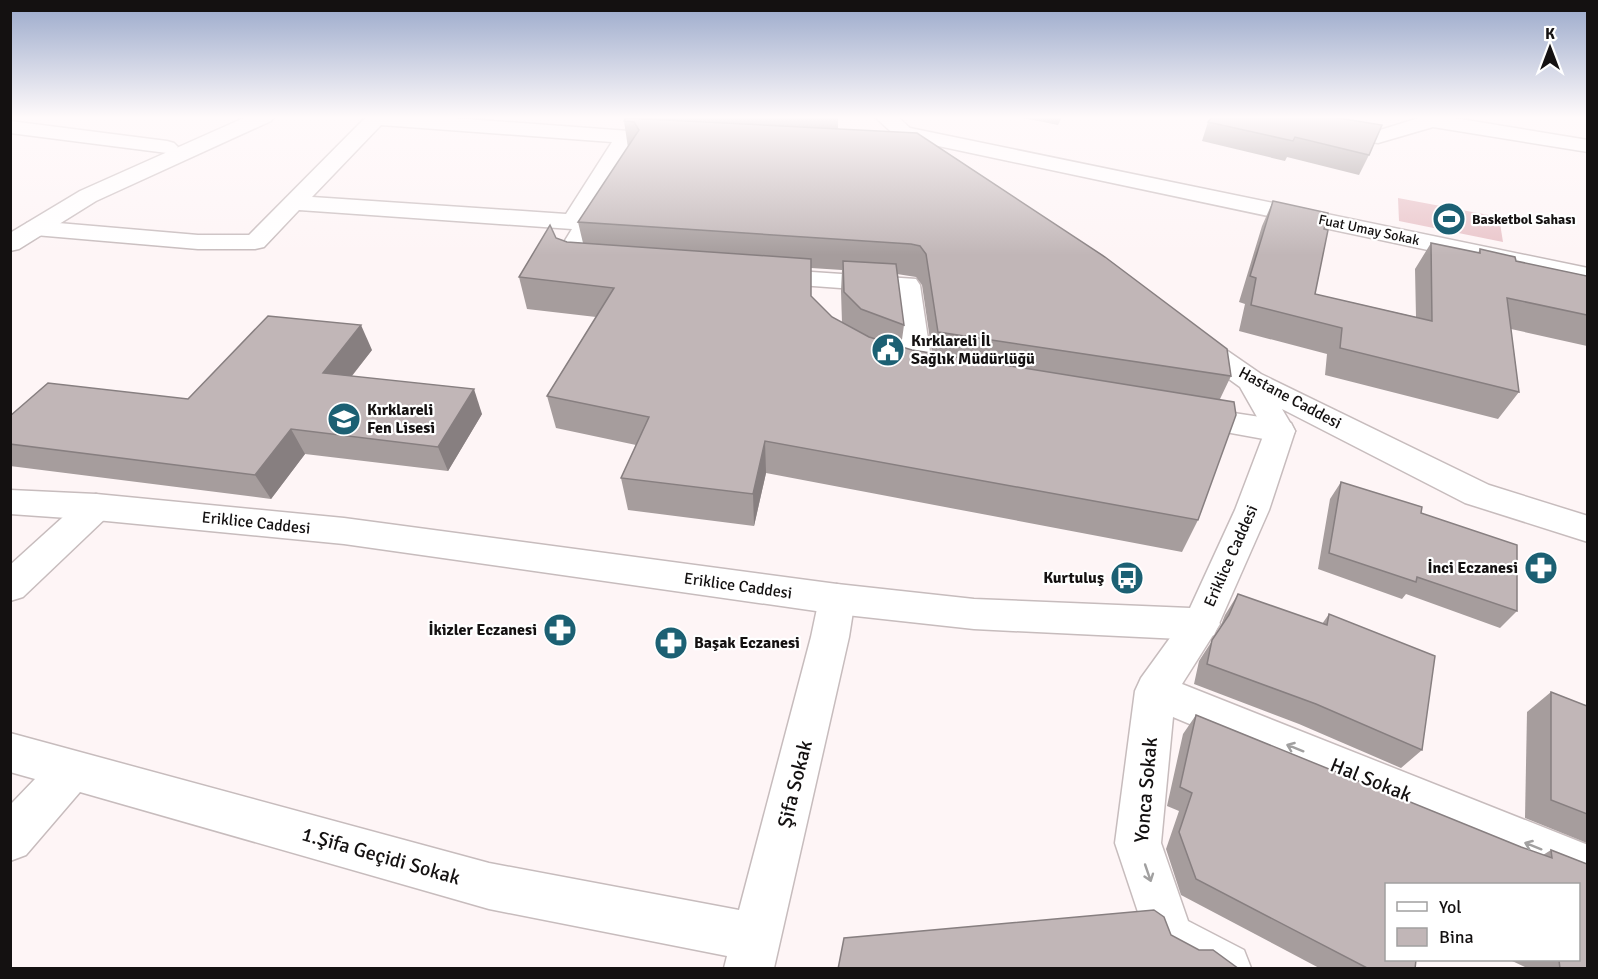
<svg xmlns="http://www.w3.org/2000/svg" width="1598" height="979" font-family="Signika,sans-serif">
<style>
.green{fill:#e9c4c9}
.lines{fill:none;stroke-linecap:round;stroke-linejoin:round}
.street-casing{stroke:#c7bcbd;stroke-width:3}
.secondary-casing{stroke:#c7bcbd;stroke-width:3}
.street{fill:#fff;fill-rule:evenodd}
.secondary{fill:#fff;fill-rule:evenodd}
.wall{fill:#a69d9d;fill-rule:evenodd}
.shaded-wall{fill:#877f80}
.building{fill:#c1b6b7;stroke:#877f80;stroke-width:1.5}
.oneway{stroke:#a1a0a0}
.labels{text-anchor:middle;dominant-baseline:central;stroke-width:4.5;stroke-linejoin:round;paint-order:stroke}
.far-poi-label{font-size:14px;font-weight:bold;fill:#141111;stroke:#fff;text-anchor:start}
.far-street-label{font-size:14px;fill:#141111;stroke:#fff}
.poi-label{font-size:16px;font-weight:bold;fill:#141111;stroke:#fff;text-anchor:start}
.street-label{font-size:16px;fill:#141111;stroke:#fff}
.near-street-label{font-size:20px;fill:#141111;stroke:#fff}
</style>
<rect width="100%" height="100%" fill="#fef5f6"/>
<path class="green" d="M1398,198L1499,217L1503,242L1399,221Z"/>
<g class="lines">
<defs>
<g id="street">
<path d="M366,117H440L669,134L676,136L679,140L676,144L669,146L632,144L603,191L612,193L615,198L582,252L584,256L605,259L609,264L605,269C592,273 578,272 565,268L558,252L572,229L299,210L264,247L255,249H198L35,235L27,233L23,228L27,223L35,221L198,235H249ZM381,125L612,142L566,214L312,197Z"/>
<path d="M1243,117H1294L1377,131L1422,117H1448L1588,140V152L1433,127L1378,143L1253,123L1246,121Z"/>
<path d="M10,121L167,141L174,143L178,147L174,151L167,153L10,133Z"/>
<path d="M767,269L916,279L920,285L932,366L951,370L956,377L951,384L941,386L909,380L905,373L895,292L758,282L754,277L758,272Z"/>
<path d="M1187,406L1280,420L1291,423L1295,431L1291,439L1280,442L1176,423L1172,416L1176,409Z"/>
<path d="M96,494L108,498L113,507L108,516L23,597L10,601V565L84,498Z"/>
<path d="M837,584L850,588L855,599L849,637L774,968H724L727,956L489,909L80,792L26,855L10,861V805L35,779L10,772V733L489,863L739,910L811,637L819,599L824,588Z"/>
<path d="M1201,608L1214,613L1220,624L1182,684L1588,845V891L1578,887V884H1572L1173,717L1161,843L1188,921L1244,950L1251,968H1178L1152,954L1115,843L1135,691L1141,678L1188,613Z"/>
</g>
<g id="secondary">
<path d="M246,117H274L271,121L96,201L19,249L10,251V233L80,191Z"/>
<path d="M875,117H898L910,128L1588,268V284L929,144L947,161L944,166L936,167L928,166Z"/>
<path d="M1193,331L1203,334L1261,374L1489,485L1588,516V542L1465,503L1282,409L1295,431L1269,510L1214,635L1201,640L974,629L837,614L344,544L96,520L10,514V490L96,494L344,518L837,584L974,599L1190,608L1235,510L1265,431L1240,387L1183,346L1179,340L1183,334Z"/>
</g>
</defs>
<use href="#street" class="street-casing"/>
<use href="#secondary" class="secondary-casing"/>
<use href="#street" class="street"/>
<use href="#secondary" class="secondary"/>
</g>
<g class="wall">
<path d="M643,117H838V129L1231,376L1220,399L1198,520L1182,552L766,473L754,526L628,510L621,478L636,445L556,428L547,396L596,317L527,309L519,277L556,238L567,242L583,243L578,222L628,148L624,121L644,119ZM811,268L842,270L841,291L842,323L832,317L811,296ZM897,274L916,277L922,285L932,353L912,350L901,347L904,325Z"/>
<path d="M1018,117H1062L1058,125Z"/>
<path d="M1212,117L1369,155L1359,175L1287,157L1285,161L1202,141L1208,122Z"/>
<path d="M1273,201L1324,229L1315,294L1416,317L1415,269L1431,243L1478,253L1480,249L1516,261L1587,276V346L1511,329L1519,392L1498,419L1325,375L1327,354L1239,331L1245,304L1239,302L1262,226Z"/>
<path d="M372,350L352,376L482,414L448,471L305,454L271,499L10,466V416L188,399Z"/>
<path d="M1341,482L1421,513L1517,611L1500,628L1406,594L1402,599L1318,569L1330,499Z"/>
<path d="M1238,594L1322,624L1329,614L1422,750L1401,768L1299,724L1194,684L1199,661L1219,630L1225,615Z"/>
<path d="M1551,692L1587,706V843L1525,818L1527,712Z"/>
<path d="M1196,715L1521,847L1543,855L1551,850L1587,864V969H1529L1510,960H1578V885H1386V960H1416L1415,969H1321L1181,895L1166,849L1179,811L1167,806L1183,734Z"/>
</g>
<g class="shaded-wall">
<path d="M361,325L372,350L335,397L323,373Z"/>
<path d="M474,389L482,414L448,471L438,447Z"/>
<path d="M291,429L305,454L271,499L255,475Z"/>
<path d="M765,441L766,473L754,526L753,494Z"/>
</g>
<g class="building">
<path d="M1212,117H1332L1382,125L1369,155L1295,137L1293,141L1208,122Z"/>
<path d="M626,118L917,133L1105,257L1227,349L1231,376L938,332L926,254L920,246L911,244L578,222L639,130L634,122L624,121Z"/>
<path d="M1273,201L1328,213L1324,229L1328,230L1315,294L1432,321L1431,243L1480,253V249L1515,257L1516,261L1587,276V315L1507,298L1519,392L1340,348L1342,328L1251,305L1256,278L1250,276Z"/>
<path d="M550,225L556,238L567,242L811,259V296L832,317L869,337L912,350L1234,402L1236,415L1198,520L765,441L753,494L621,478L649,417L547,396L614,288L519,277Z"/>
<path d="M843,261L896,264L904,325L861,309L844,292Z"/>
<path d="M268,316L361,325L323,373L474,389L438,447L291,429L255,475L10,444V416L48,383L188,399Z"/>
<path d="M1341,482L1422,507L1421,513L1517,545V611L1417,577L1416,582L1329,553Z"/>
<path d="M1238,594L1327,625L1329,614L1435,656L1422,750L1316,704L1207,664L1212,640L1229,615Z"/>
<path d="M1551,692L1587,706V814L1551,800Z"/>
<path d="M1196,715L1521,847L1552,858L1551,850L1587,864V969H1560L1559,960H1578V885H1386V960H1416L1415,969H1369L1196,879L1179,832L1192,793L1180,787Z"/>
<path d="M1154,910L1164,917L1171,935L1199,950H1213L1239,969H838L844,938Z"/>
</g>
<defs><path id="oneway-shaft" d="M-6 0H5M1.5-3L5.5 0L1.5 3" fill="none" stroke-width="1.6" stroke-linecap="round" stroke-linejoin="round" transform="scale(1.5)"/></defs>
<g class="oneway">
<use href="#oneway-shaft" transform="translate(1295 748) rotate(-158)"/>
<use href="#oneway-shaft" transform="translate(1533 846) rotate(-158)"/>
<use href="#oneway-shaft" transform="translate(1148 873) rotate(71)"/>
</g>
<linearGradient id="sky" x2="0" y2="1"><stop stop-color="#99a8ca"/><stop offset="0.46" stop-color="#fffafb"/><stop offset="1" stop-color="#fffafb" stop-opacity="0"/></linearGradient>
<rect width="1598" height="255" fill="url(#sky)"/>
<defs>
<symbol id="stadium-disc" viewBox="-11 -11 22 22"><circle r="9.5" fill="#1c6073" stroke="#fff"/><path d="M0-5a6.5 5 0 1 0 0 10a6.5 5 0 1 0 0-10ZM-3.5-1.8h7v3.6h-7Z" fill="#fff"/></symbol>
<symbol id="civic-disc" viewBox="-11 -11 22 22"><circle r="9.5" fill="#1c6073" stroke="#fff"/><path d="M-.6-6.5H3V-4.5H.6V-3L4-1V1h2V6H-6V1h2V-1L-.6-3ZM-1.2 2.5V6h2.4V2.5Z" fill="#fff"/></symbol>
<symbol id="school-disc" viewBox="-11 -11 22 22"><circle r="9.5" fill="#1c6073" stroke="#fff"/><path d="M0-5L7-2L0 1L-7-2ZM-4 1L0 2.5L4 1V4Q0 6-4 4Z" fill="#fff"/></symbol>
<symbol id="pharmacy-disc" viewBox="-11 -11 22 22"><circle r="9.5" fill="#1c6073" stroke="#fff"/><path d="M-2-6h4v4h4v4h-4v4h-4v-4h-4v-4h4Z" fill="#fff"/></symbol>
<symbol id="bus-disc" viewBox="-11 -11 22 22"><circle r="9.5" fill="#1c6073" stroke="#fff"/><path d="M-5-6H5V4H4V6H2V4H-2V6H-4V4H-5ZM-3.5-4V0h7V-4ZM-3.5 1.2v1.5H-2V1.2ZM2 1.2v1.5H3.5V1.2Z" fill="#fff"/></symbol>
</defs>
<g fill-rule="evenodd">
<use href="#stadium-disc" x="1430" y="200" width="38" height="38"/>
<use href="#civic-disc" x="869" y="331" width="38" height="38"/>
<use href="#school-disc" x="325" y="400" width="38" height="38"/>
<use href="#pharmacy-disc" x="1522" y="549" width="38" height="38"/>
<use href="#bus-disc" x="1108" y="559" width="38" height="38"/>
<use href="#pharmacy-disc" x="541" y="611" width="38" height="38"/>
<use href="#pharmacy-disc" x="652" y="624" width="38" height="38"/>
</g>
<g class="labels">
<g class="far-poi-label">
<text x="1472" y="219">Basketbol Sahası</text>
</g>
<g class="far-street-label">
<text transform="translate(1369 230) rotate(12)">Fuat Umay Sokak</text>
</g>
<g class="poi-label">
<text x="911" y="341">Kırklareli İl<tspan x="911" dy="18">Sağlık Müdürlüğü</tspan></text>
<text x="367" y="410">Kırklareli<tspan x="367" dy="18">Fen Lisesi</tspan></text>
<text x="1518" y="568" text-anchor="end">İnci Eczanesi</text>
<text x="1104" y="578" text-anchor="end">Kurtuluş</text>
<text x="537" y="630" text-anchor="end">İkizler Eczanesi</text>
<text x="694" y="643">Başak Eczanesi</text>
</g>
<g class="street-label">
<text transform="translate(1290 398) rotate(28)">Hastane Caddesi</text>
<text transform="translate(256 523) rotate(6)">Eriklice Caddesi</text>
<text transform="translate(1231 556) rotate(-66)">Eriklice Caddesi</text>
<text transform="translate(738 586) rotate(8)">Eriklice Caddesi</text>
</g>
<g class="near-street-label">
<text transform="translate(1371 780) rotate(22)">Hal Sokak</text>
<text transform="translate(795 784) rotate(-76)">Şifa Sokak</text>
<text transform="translate(1146 790) rotate(-85)">Yonca Sokak</text>
<text transform="translate(381 856) rotate(16)">1.Şifa Geçidi Sokak</text>
</g>
</g>
<rect width="1598" height="979" fill="none" stroke="#141111" stroke-width="24"/>
<rect x="1385" y="883" width="195" height="78" fill="#ffffff" stroke="#a1a0a0" stroke-width="1.5"/>
<rect x="1397" y="902" width="30" height="9" fill="#ffffff" stroke="#a1a0a0" stroke-width="1.5"/>
<text x="1439" y="913" font-size="18" fill="#141111">Yol</text>
<rect x="1397" y="928" width="30" height="18" fill="#c1b6b7" stroke="#a1a0a0" stroke-width="1.5"/>
<text x="1439" y="943" font-size="18" fill="#141111">Bina</text>
<g transform="translate(1550 48)" stroke="#ffffff" stroke-width="4.5" paint-order="stroke">
<path d="M0-4.5L10 22L0 15L-10 22Z" fill="#141111"/>
<text y="-9" font-size="16" font-weight="bold" text-anchor="middle" fill="#141111">K</text>
</g>
</svg>
